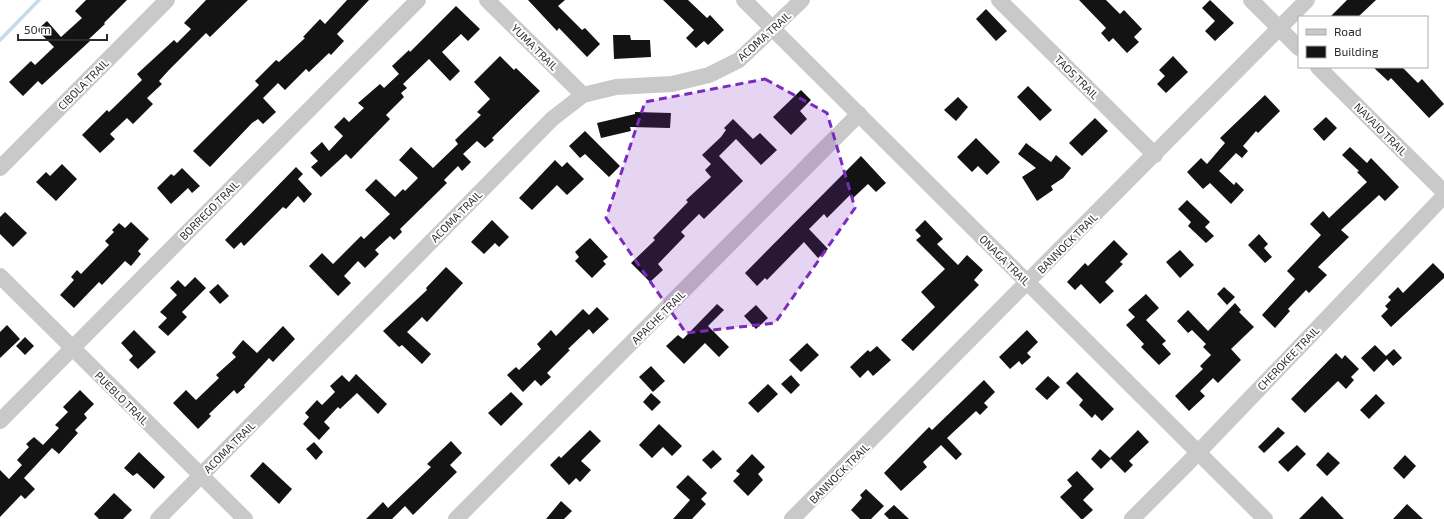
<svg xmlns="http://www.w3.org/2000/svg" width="1444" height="519" font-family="'Exo 2',sans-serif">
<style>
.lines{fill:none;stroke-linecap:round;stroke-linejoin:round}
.stream{stroke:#c2dbed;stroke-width:3.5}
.building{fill:#131313}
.minor{stroke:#c9c9c9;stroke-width:16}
.marked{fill:#7b2cbf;fill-opacity:0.2;stroke:#7b2cbf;stroke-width:3;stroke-dasharray:8 5;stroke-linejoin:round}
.labels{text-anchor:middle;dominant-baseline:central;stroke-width:4;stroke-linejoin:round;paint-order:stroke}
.street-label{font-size:11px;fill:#2c2c2c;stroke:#fff}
</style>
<rect width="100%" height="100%" fill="#fff"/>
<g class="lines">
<path class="stream" d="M0,40L39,0"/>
</g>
<g class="building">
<path d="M86,0H127L104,23L105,24L89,39L90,41L42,85L38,81L23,96L9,82L31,61L35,65L54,47L37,30L47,21L61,37L82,18L75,11Z"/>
<path d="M206,0H248L210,37L206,33L169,70L159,81L162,84L147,98L153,104L133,124L127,118L110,134L115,139L100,153L82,135L107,110L109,112L142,80L137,74L174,40L177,43L191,29L184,23Z"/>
<path d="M347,0H369L337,34L344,41L331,55L329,53L309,72L306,69L285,90L278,83L263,98L276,112L263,124L258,119L252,123L210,167L193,151L259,85L255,81L276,60L279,62L305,38L303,37L320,19L325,24Z"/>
<path d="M528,0H565L558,6L582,30L585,28L600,44L587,57L559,28L557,31Z"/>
<path d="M663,0H688L707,18L710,15L724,30L708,45L704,41L696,48L686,38L694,30Z"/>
<path d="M1079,0H1106L1120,14L1124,10L1142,29L1134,37L1139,42L1127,53L1113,38L1109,42L1101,33L1106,28Z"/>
<path d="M1210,0L1234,23L1215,41L1205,31L1215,21L1202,8Z"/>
<path d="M1347,0H1376L1358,17H1330Z"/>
<path d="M456,6L480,29L468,41L461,34L442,52L460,71L450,81L429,59L403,84L407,88L401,93L404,97L386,115L390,119L351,159L346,154L321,177L311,167L318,161L310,153L322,142L329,151L343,136L334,127L344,117L349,122L364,108L358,103L380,84L384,88L399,74L392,66L409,50L410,52Z"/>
<path d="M986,9L1007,31L996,41L976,19Z"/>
<path d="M613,35H630L631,40H650L651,57L614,59Z"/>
<path d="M500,56L514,70L516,68L540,91L492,138L494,140L485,148L477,141L463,154L471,162L462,171L458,166L444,180L447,183L400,229L402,232L394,240L390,236L375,250L379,254L365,268L358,261L344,276L351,283L338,296L309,266L322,253L333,264L361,236L364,239L390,214L365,190L376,179L395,197L403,189L405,191L418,178L399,160L411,147L433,168L458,144L455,140L481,115L477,112L490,99L474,82Z"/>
<path d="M1173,56L1188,72L1166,93L1157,84L1165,76L1159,70Z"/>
<path d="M1373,67H1402L1418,83L1422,79L1444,104L1429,118L1391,78L1388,81Z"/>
<path d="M1028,86L1052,110L1040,121L1017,97Z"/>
<path d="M801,90L811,100L800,111L807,119L791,135L773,117Z"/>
<path d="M1265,95L1280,111L1258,133L1256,131L1243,146L1248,151L1242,158L1236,153L1219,171L1234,185L1236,182L1244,190L1231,204L1210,183L1203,189L1187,172L1201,158L1207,164L1225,143L1220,138Z"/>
<path d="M958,97L968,107L956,121L944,110Z"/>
<path d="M635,112L671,113L670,128L630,127L631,131L601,138L597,123L635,114Z"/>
<path d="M1326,117L1337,128L1324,141L1313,129Z"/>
<path d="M1095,118L1108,131L1082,156L1069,143Z"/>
<path d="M733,119L753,139L760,133L777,150L761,165L736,139L719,156L743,181L704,219L699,214L681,232L685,236L658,264L663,270L650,282L631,263L655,240L653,238L688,202L686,200L711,177L705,170L711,164L702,155L721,137L726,130L724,128Z"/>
<path d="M585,131L620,166L609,177L585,154L580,158L569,146Z"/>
<path d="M976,138L1000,162L987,175L978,166L972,172L957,157Z"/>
<path d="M1026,143L1051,162L1056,155L1071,168L1063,178L1051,186L1053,190L1037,201L1022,177L1036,168L1018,154Z"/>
<path d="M1350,147L1367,163L1371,158L1399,187L1385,201L1379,195L1341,230L1349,237L1318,267L1327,275L1309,293L1306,290L1288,309L1290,311L1275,328L1262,315L1295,279L1287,271L1321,235L1310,224L1323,211L1329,218L1367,182L1357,172L1359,171L1342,155Z"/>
<path d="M861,156L886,183L876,192L868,184L853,198L850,195L827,218L824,214L809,229L828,249L818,258L804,242L767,280L765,278L757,286L745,273Z"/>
<path d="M555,160L562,167L567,162L584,179L567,195L557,185L532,210L519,198Z"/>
<path d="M62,164L77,179L56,201L36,182L46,172L50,176Z"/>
<path d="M296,167L303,174L298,179L312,194L304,203L298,196L286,209L283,207L244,246L241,242L234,249L225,240Z"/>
<path d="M182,168L200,186L192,193L188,188L171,204L157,188L171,174L174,176Z"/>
<path d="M1187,200L1210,222L1205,227L1214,236L1206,243L1188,226L1191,222L1178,209Z"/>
<path d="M5,212L27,233L13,247L0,234V217Z"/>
<path d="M492,220L509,237L499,247L495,243L484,254L471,242Z"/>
<path d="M925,220L943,239L937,244L958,265L967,255L983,270L974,280L979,285L913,351L901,340L935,307L921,292L945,269L916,240L921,236L915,230Z"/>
<path d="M131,222L149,239L138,251L141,254L131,266L125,261L102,285L99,282L74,308L60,295L74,280L71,277L77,270L81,274L109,245L105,241L114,232L112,230L119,223L125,228Z"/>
<path d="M1259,234L1268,244L1264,248L1272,257L1265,263L1248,245Z"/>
<path d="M590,238L608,257L603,261L606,264L592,278L575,261L579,257L575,252Z"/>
<path d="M1114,240L1128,254L1120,262L1123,264L1105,282L1114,291L1100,304L1081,284L1075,290L1067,282L1085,263L1088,266Z"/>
<path d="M1180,250L1194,265L1180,278L1166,262Z"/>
<path d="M1433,263L1444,274V278L1391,327L1381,316L1388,309L1385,306L1391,300L1388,297L1398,287L1403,293Z"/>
<path d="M446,267L463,283L427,322L422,317L407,332L431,354L422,364L402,345L399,347L383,331L427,290L426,288Z"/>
<path d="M195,277L206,288L182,312L187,317L168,336L158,327L167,318L160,312L177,295L170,288L178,280L185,287Z"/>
<path d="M218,284L229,296L220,304L209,292Z"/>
<path d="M1224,287L1235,297L1227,305L1217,294Z"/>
<path d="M1146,294L1159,308L1146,320L1166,341L1162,344L1171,354L1159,365L1141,347L1144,344L1126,325L1135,317L1128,310Z"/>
<path d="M1235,303L1241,310L1239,312L1254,327L1231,349L1241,360L1218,383L1213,378L1200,391L1205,396L1189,411L1175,396L1203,369L1200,366L1211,355L1203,347L1206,344L1192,330L1188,333L1177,321L1188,310L1208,331Z"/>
<path d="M717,304L724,310L708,326L729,347L719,357L705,343L684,364L666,346L678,335L683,339Z"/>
<path d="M756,305L768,318L756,329L744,316Z"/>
<path d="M597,307L609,319L593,334L589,329L568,349L570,350L547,373L551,377L541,386L535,380L523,392L507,375L516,367L519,370L541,349L537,344L551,330L556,336L583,309L589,315Z"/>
<path d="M7,325L20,339L0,358V332Z"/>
<path d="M283,326L295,339L273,362L269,358L244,385L245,387L237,394L234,390L209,414L211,416L198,429L173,403L186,390L196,400L219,378L216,375L236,357L232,353L243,340L257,353Z"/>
<path d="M134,330L156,352L138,369L129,360L133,356L121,343Z"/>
<path d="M1027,330L1038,342L1027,353L1031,357L1022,365L1019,361L1010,369L999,357Z"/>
<path d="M25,337L34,346L25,355L16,346Z"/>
<path d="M807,343L819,355L801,372L789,360Z"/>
<path d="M1375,345L1386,356L1394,349L1402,358L1393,366L1387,359L1374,372L1361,358Z"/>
<path d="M877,346L891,360L873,376L868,370L860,378L850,367L868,350L870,352Z"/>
<path d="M1336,353L1342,359L1345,355L1359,369L1351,377L1354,380L1346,389L1338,381L1305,413L1291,399Z"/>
<path d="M651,366L665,381L653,392L639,377Z"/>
<path d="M1077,372L1114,409L1102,421L1095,414L1092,418L1079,405L1083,400L1066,383Z"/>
<path d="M356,374L387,404L378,414L357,393L340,409L338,407L324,422L330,428L319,440L303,424L309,417L305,413L317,400L322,405L335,392L330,386L342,375L349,382Z"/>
<path d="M791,375L800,385L791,394L781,384Z"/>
<path d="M1048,376L1060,387L1047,400L1035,389Z"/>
<path d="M984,380L995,392L984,403L988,407L980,415L976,411L947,438L962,454L956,460L941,445L923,462L927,467L901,491L884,473L929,427L932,430Z"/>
<path d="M768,384L778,394L758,413L748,403Z"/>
<path d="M80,390L94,404L84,414L87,418L75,430L78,433L59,454L52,448L24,478L35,489L25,499L21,495L0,517V470L9,479L22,465L17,460L29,447L26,444L34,437L43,445L59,428L55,425L68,412L63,407Z"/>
<path d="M511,392L523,404L501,426L488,413Z"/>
<path d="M651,393L661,402L652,411L643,402Z"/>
<path d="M1376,394L1385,403L1369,419L1360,410Z"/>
<path d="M659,424L682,446L672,456L663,447L652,458L639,445Z"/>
<path d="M1278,427L1285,433L1264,453L1258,447Z"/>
<path d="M590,430L601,441L581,461L591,470L580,482L576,478L569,485L550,465L559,456L561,458Z"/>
<path d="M1138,430L1149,442L1129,461L1133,465L1125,473L1110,458Z"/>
<path d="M451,441L462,453L450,465L457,472L413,515L405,506L392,519H366L383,502L388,508L431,467L427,464Z"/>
<path d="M314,442L323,452L316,460L306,449Z"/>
<path d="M1297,445L1306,454L1288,472L1278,462Z"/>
<path d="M1100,449L1111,459L1101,469L1091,459Z"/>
<path d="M713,450L722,459L711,469L702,460Z"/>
<path d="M139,452L165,477L154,489L137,473L133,476L124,468Z"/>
<path d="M1328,452L1340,463L1327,476L1316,465Z"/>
<path d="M752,454L765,467L758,474L763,480L748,496L733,481L740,474L736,471Z"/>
<path d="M1405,455L1416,466L1404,479L1393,468Z"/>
<path d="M263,462L292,489L279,504L250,476Z"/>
<path d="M1077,471L1094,489L1083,500L1093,510L1083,519H1081L1060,497L1072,486L1067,480Z"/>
<path d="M688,475L707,493L701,499L706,504L692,519H673L690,500L676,487Z"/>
<path d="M866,489L884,506L871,519H860L851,510L862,498L860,495Z"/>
<path d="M114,493L132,510L123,519H99L94,514Z"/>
<path d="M1322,496L1344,519H1299Z"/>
<path d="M561,501L572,511L564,519H546Z"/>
<path d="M1407,504L1423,519H1393Z"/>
<path d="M894,505L909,519H889L884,514Z"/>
</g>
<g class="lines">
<g class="minor">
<path d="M487,0L583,95"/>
<path d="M744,0L1265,519"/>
<path d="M999,0L1155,155"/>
<path d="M1251,0L1299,48"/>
<path d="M1318,67L1444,192"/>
<path d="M0,168L167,0"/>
<path d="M0,276L245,519"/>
<path d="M0,421L418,0"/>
<path d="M158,519L552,119L583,95L616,87L672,84L709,75L739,60L802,0"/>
<path d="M456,519L859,114"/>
<path d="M792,519L1307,0"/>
<path d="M1132,519L1188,463L1444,196"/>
</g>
</g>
<path class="marked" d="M765,79L827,113L855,208L775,323L686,333L606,218L645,102Z"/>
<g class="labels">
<g class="street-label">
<text transform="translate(764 36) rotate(-42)">ACOMA TRAIL</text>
<text transform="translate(535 47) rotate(45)">YUMA TRAIL</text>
<text transform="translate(1077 77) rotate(45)">TAOS TRAIL</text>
<text transform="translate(83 84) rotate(-45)">CIBOLA TRAIL</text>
<text transform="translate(1381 129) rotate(45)">NAVAJO TRAIL</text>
<text transform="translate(209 210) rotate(-45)">BORREGO TRAIL</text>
<text transform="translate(456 216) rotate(-45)">ACOMA TRAIL</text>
<text transform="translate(1067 243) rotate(-45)">BANNOCK TRAIL</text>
<text transform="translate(1005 260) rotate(45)">ONAGA TRAIL</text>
<text transform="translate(658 317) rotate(-45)">APACHE TRAIL</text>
<text transform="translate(1288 358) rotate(-46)">CHEROKEE TRAIL</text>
<text transform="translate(122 398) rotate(45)">PUEBLO TRAIL</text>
<text transform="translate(229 447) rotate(-45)">ACOMA TRAIL</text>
<text transform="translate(839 473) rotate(-45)">BANNOCK TRAIL</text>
</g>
</g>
<rect x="1298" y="16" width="130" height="52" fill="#ffffff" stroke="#ababab"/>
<rect x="1306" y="29" width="20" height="6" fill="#c9c9c9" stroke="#ababab"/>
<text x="1334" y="36" font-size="12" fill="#2c2c2c">Road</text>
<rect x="1306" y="46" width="20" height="12" fill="#131313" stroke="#ababab"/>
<text x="1334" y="56" font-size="12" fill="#2c2c2c">Building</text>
<path d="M18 34v6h89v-6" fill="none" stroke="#2c2c2c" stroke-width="2"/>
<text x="24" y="34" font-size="12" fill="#2c2c2c" stroke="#ffffff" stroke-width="3" paint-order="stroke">50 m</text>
</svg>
